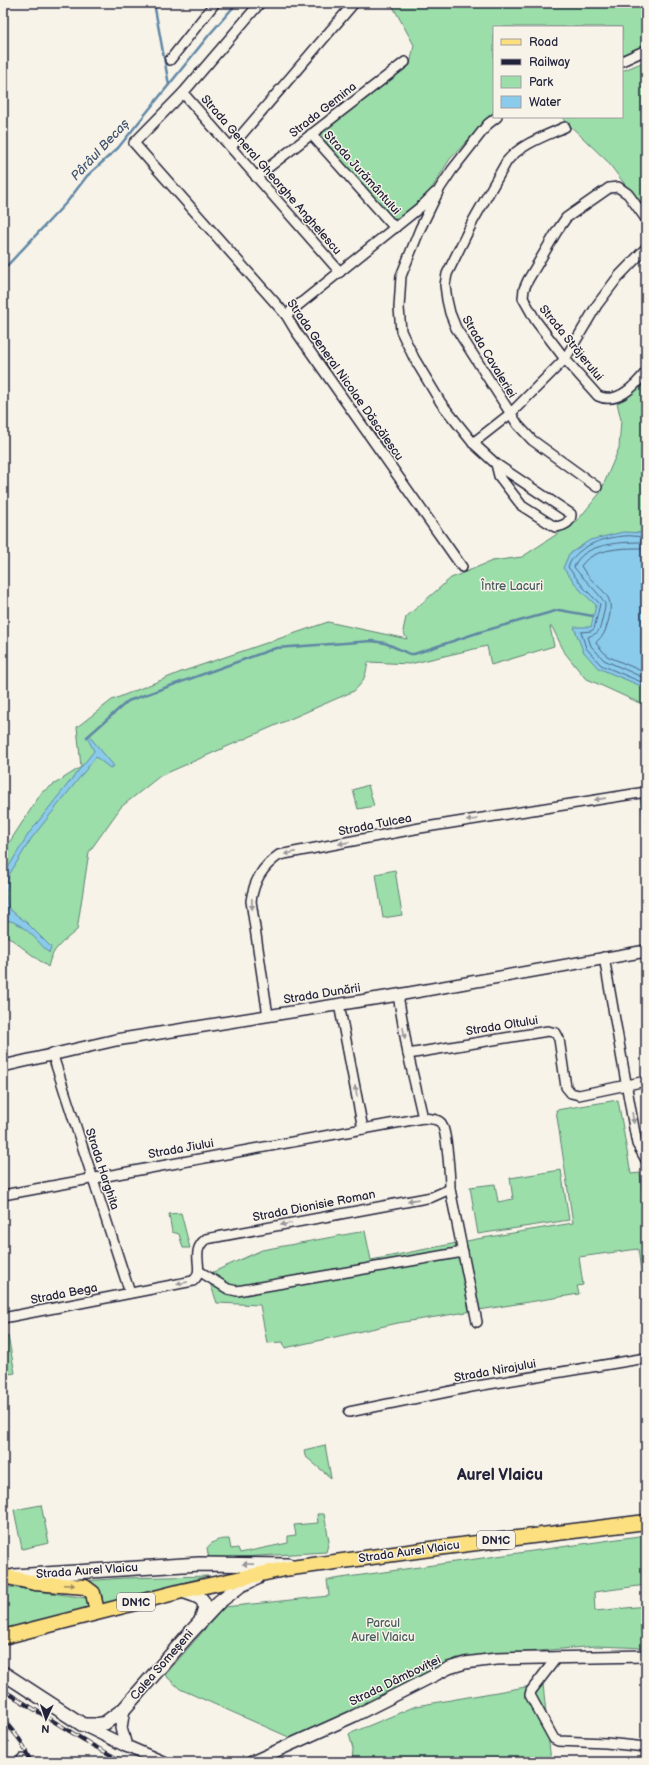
<svg xmlns="http://www.w3.org/2000/svg" width="649" height="1765" font-family="'Balsamiq Sans',sans-serif">
<style>
.green{fill:#9bdea9;stroke:#5e8072}
.water{fill:#8acaeb;stroke:#6087a5}
.lines{fill:none;stroke-linecap:round;stroke-linejoin:round}
.shore{stroke:#4c6581;stroke-width:1}
.stream{stroke:#6087a5;stroke-width:2.5}
.minor-casing{stroke:#22223b;stroke-width:12}
.tertiary-casing{stroke:#22223b;stroke-width:14}
.secondary-casing{stroke:#22223b;stroke-width:16}
.primary-casing{stroke:#22223b;stroke-width:17}
.minor{stroke:#f7f3e8;stroke-width:9}
.tertiary{stroke:#f7f3e8;stroke-width:11}
.secondary{stroke:#f7f3e8;stroke-width:13}
.primary{stroke:#fce080;stroke-width:14}
.rail-casing{stroke:#22223b;stroke-width:4}
.rail{stroke:#f7f3e8;stroke-width:2.5;stroke-dasharray:8;stroke-linecap:butt}
.oneway{fill:#97959a}
.oneway2{fill:#9a8a61}
.labels{text-anchor:middle;dominant-baseline:central;stroke-width:3;stroke-linejoin:round;paint-order:stroke}
.shield{fill:#f7f3e8;stroke:#62616f;stroke-width:1}
.shield-label{font-size:11px;font-weight:bold;fill:#22223b}
.street-label{font-size:12px;fill:#22223b;stroke:#f7f3e8}
.park-label{font-size:12px;fill:#465a5c;stroke:#f7f3e8}
.water-label{font-size:13px;font-style:italic;fill:#415470;stroke:#f7f3e8}
.district-label{font-size:16px;font-weight:bold;fill:#22223b;stroke:#f7f3e8}
</style>
<rect width="100%" height="100%" fill="#f7f3e8"/>
<filter id="ink" filterUnits="userSpaceOnUse"><feTurbulence type="fractalNoise" baseFrequency=".025" numOctaves="2"/><feDisplacementMap in="SourceGraphic" scale="8" xChannelSelector="R" yChannelSelector="G"/><feConvolveMatrix kernelMatrix="1 2 1 2 8 2 1 2 1" color-interpolation-filters="sRGB"/></filter>
<g filter="url(#ink)">
<g class="green">
<path d="M391,3H646V43L636,52L622,57V27H494V116L486,121L450,159L427,196L401,218H391L319,134L410,65L414,45Z"/>
<path d="M646,61V212L607,161L561,117H622V71Z"/>
<path d="M646,371V706L585,678L565,653L552,627H550L554,646L491,665L487,646L410,664L368,662C366,675 364,682 354,691L160,776L121,807L89,852L77,930C63,942 52,948 48,967L3,933V852L42,792L81,767L77,727L112,700L181,672L328,622L407,639L403,631L406,617L451,578L492,561L522,557L577,521L600,493L619,448L621,420L616,398Z"/>
<path d="M368,785L374,806L358,809L353,790Z"/>
<path d="M646,796V833L640,797Z"/>
<path d="M395,870L402,915L383,918L376,874Z"/>
<path d="M618,1100L631,1174L640,1173L646,1219V1307L638,1249L579,1257L583,1285L577,1286L579,1294L398,1323L285,1348L283,1342L267,1343L260,1305L217,1303L210,1283L211,1273L262,1250L365,1231L371,1260L477,1239L573,1223L556,1110Z"/>
<path d="M561,1170L569,1220L478,1234L470,1187L495,1184L498,1202L513,1199L510,1178Z"/>
<path d="M181,1213L190,1248H183L179,1234L172,1232L169,1214Z"/>
<path d="M8,1336L15,1373L3,1375V1337Z"/>
<path d="M325,1445L331,1478L305,1456L304,1450Z"/>
<path d="M41,1505L49,1543L22,1549L14,1510Z"/>
<path d="M317,1514H324L329,1541L326,1552L209,1559L207,1548C213,1540 220,1539 229,1539L231,1549L238,1548L240,1553L288,1543V1536L296,1535L294,1525L318,1523Z"/>
<path d="M646,1535V1585L594,1592L595,1611L646,1606V1648L596,1646L457,1658L351,1712L291,1738L180,1689L165,1675L224,1607L329,1596L327,1580Z"/>
<path d="M208,1576L103,1604L102,1595L85,1581L124,1578Z"/>
<path d="M3,1586L86,1598L90,1606L88,1608L3,1631Z"/>
<path d="M543,1684L551,1762H352L353,1749L349,1734L416,1706Z"/>
</g>
<g class="water">
<path d="M623,532L646,533V688L598,668L583,651L574,627H591L596,605L581,591L563,568L569,554L590,540Z"/>
<path d="M89,736L114,766L110,768L96,757L31,839L9,875L6,894L8,908L27,923L51,947L49,953C37,941 22,920 3,920V880L6,871L29,833L94,751L87,737Z"/>
</g>
<g class="lines">
<g class="shore">
<path d="M646,537C639,537 631,535 624,536C602,538 576,546 568,567L584,588L600,604L594,629L591,631L581,632L586,648L601,665L646,684"/>
<path d="M646,542C624,542 583,542 574,567C579,575 605,598 605,605C605,609 603,615 602,620C599,633 599,632 588,637L591,646L604,660L646,679"/>
<path d="M646,548C626,548 594,547 581,566C598,595 621,589 605,631C603,637 598,639 596,643L607,656L646,673"/>
</g>
<g class="stream">
<path d="M154,3L169,85"/>
<path d="M3,270L67,202L87,176L118,148L209,35L237,3"/>
<path d="M87,737L128,701L276,648L372,641L385,643L410,654H414L480,632L559,610L593,616"/>
</g>
<defs>
<g id="minor">
<path d="M260,3L183,93L134,143L286,315L295,330L462,567"/>
<path d="M170,60L215,3"/>
<path d="M622,61L646,50"/>
<path d="M183,93L340,272"/>
<path d="M565,127C545,136 521,144 507,161L473,221L447,274L445,285L447,300L450,313L456,328L518,425L532,440L597,487"/>
<path d="M311,134L395,228"/>
<path d="M231,147L354,3"/>
<path d="M256,177L405,62"/>
<path d="M646,219L628,194L618,187L609,188L566,218L557,231L528,280L524,289L523,298L536,321L565,359L598,396C617,405 635,386 646,372"/>
<path d="M286,315L423,205L435,193"/>
<path d="M473,443L510,414L565,359L597,305L618,277L646,248"/>
<path d="M496,464L499,476L522,506L555,527C563,526 571,523 571,514L496,464L473,443L441,403L414,358L401,331L399,308L401,276L420,229L440,188L452,170L488,124L497,117"/>
<path d="M604,957L634,1128L637,1144L646,1160"/>
<path d="M398,995L408,1054L423,1118"/>
<path d="M339,1004L363,1129"/>
<path d="M268,1016L251,901C254,881 262,867 279,855L420,828L646,792"/>
<path d="M52,1053L130,1293"/>
<path d="M408,1054L548,1031L556,1033L559,1039L566,1087L571,1093L579,1095L646,1081"/>
<path d="M3,1195L423,1118C428,1119 437,1118 441,1123C447,1130 450,1178 450,1189L477,1322"/>
<path d="M199,1271L228,1289L237,1291L463,1252"/>
<path d="M3,1318L193,1281C207,1269 188,1253 206,1239L432,1197L450,1189"/>
<path d="M349,1412L471,1387L646,1358"/>
<path d="M557,1657L531,1691L530,1695L554,1739L558,1741L606,1743L646,1747"/>
<path d="M22,1762V1759"/>
</g>
<g id="tertiary">
<path d="M3,1066L116,1040L398,995L646,951"/>
<path d="M124,1709L121,1728L126,1746"/>
<path d="M83,1725L126,1746L163,1762"/>
<path d="M252,1762L354,1716L449,1668L465,1663L496,1659L646,1656"/>
</g>
<g id="secondary">
<path d="M14,1576L199,1564L288,1565"/>
<path d="M182,1591C201,1597 210,1599 201,1620"/>
<path d="M3,1673L83,1725H96L105,1723L124,1709L189,1634L219,1602L241,1585L257,1578"/>
</g>
<g id="primary">
<path d="M3,1576L35,1583L85,1587L93,1593L97,1612"/>
<path d="M3,1637L182,1591L284,1569L445,1547L646,1522"/>
</g>
</defs>
<use href="#minor" class="minor-casing"/>
<use href="#tertiary" class="tertiary-casing"/>
<use href="#secondary" class="secondary-casing"/>
<use href="#primary" class="primary-casing"/>
<use href="#minor" class="minor"/>
<use href="#tertiary" class="tertiary"/>
<use href="#secondary" class="secondary"/>
<use href="#primary" class="primary"/>
<defs>
<g id="rail">
<path d="M3,1690L92,1745L124,1762"/>
<path d="M3,1719L20,1740L31,1762"/>
</g>
</defs>
<use href="#rail" class="rail-casing"/>
<use href="#rail" class="rail"/>
</g>
<defs><path id="oneway-solid" d="M-6-.8H1V-3.2L6.5 0L1 3.2V.8H-6Z"/></defs>
<g class="oneway">
<use href="#oneway-solid" transform="translate(600 799) rotate(172)"/>
<use href="#oneway-solid" transform="translate(472 820) rotate(171)"/>
<use href="#oneway-solid" transform="translate(344 843) rotate(169)"/>
<use href="#oneway-solid" transform="translate(290 853) rotate(169)"/>
<use href="#oneway-solid" transform="translate(252 904) rotate(88)"/>
<use href="#oneway-solid" transform="translate(404 1033) rotate(80)"/>
<use href="#oneway-solid" transform="translate(356 1091) rotate(-101)"/>
<use href="#oneway-solid" transform="translate(633 1118) rotate(81)"/>
<use href="#oneway-solid" transform="translate(413 1200) rotate(171)"/>
<use href="#oneway-solid" transform="translate(286 1224) rotate(170)"/>
<use href="#oneway-solid" transform="translate(182 1283) rotate(170)"/>
<use href="#oneway-solid" transform="translate(248 1564) rotate(-179)"/>
</g>
<use class="oneway2" href="#oneway-solid" transform="translate(69 1585) rotate(3)"/>
</g>
<g class="labels">
<g class="shield">
<rect x="477" y="1531" width="38" height="18" rx="3"/>
<rect x="117" y="1593" width="38" height="18" rx="3"/>
</g>
<g class="shield-label">
<text x="496" y="1540">DN1C</text>
<text x="136" y="1602">DN1C</text>
</g>
<g class="street-label">
<text transform="translate(323 110) rotate(-38)">Strada Gemina</text>
<text transform="translate(362 173) rotate(48)">Strada Jurământului</text>
<text transform="translate(271 175) rotate(49)">Strada General Gheorghe Anghelescu</text>
<text transform="translate(571 343) rotate(51)">Strada Străjerului</text>
<text transform="translate(489 357) rotate(59)">Strada Cavaleriei</text>
<text transform="translate(345 380) rotate(55)">Strada General Nicolae Dăscălescu</text>
<text transform="translate(375 825) rotate(-11)">Strada Tulcea</text>
<text transform="translate(322 994) rotate(-9)">Strada Dunării</text>
<text transform="translate(502 1026) rotate(-9)">Strada Oltului</text>
<text transform="translate(181 1149) rotate(-10)">Strada Jiului</text>
<text transform="translate(102 1169) rotate(72)">Strada Harghita</text>
<text transform="translate(314 1206) rotate(-11)">Strada Dionisie Roman</text>
<text transform="translate(64 1294) rotate(-11)">Strada Bega</text>
<text transform="translate(495 1371) rotate(-10)">Strada Nirajului</text>
<text transform="translate(409 1552) rotate(-8)">Strada Aurel Vlaicu</text>
<text transform="translate(87 1571) rotate(-4)">Strada Aurel Vlaicu</text>
<text transform="translate(162 1665) rotate(-49)">Calea Someșeni</text>
<text transform="translate(395 1681) rotate(-26)">Strada Dâmboviței</text>
</g>
<g class="park-label">
<text x="512" y="586">Între Lacuri</text>
<text x="383" y="1623">Parcul<tspan x="383" dy="14">Aurel Vlaicu</tspan></text>
</g>
<g class="water-label">
<text transform="translate(100 150) rotate(-47)">Pârâul Becaș</text>
</g>
<g class="district-label">
<text x="500" y="1475">Aurel Vlaicu</text>
</g>
</g>
<rect width="649" height="1765" fill="none" stroke="#f7f3e8" stroke-width="16"/>
<rect x="8" y="8" width="633" height="1749" fill="none" stroke="#22223b" stroke-width="1.5" filter="url(#ink)"/>
<rect x="493" y="26" width="130" height="92" fill="#f7f3e8" stroke="#a29fa3"/>
<rect x="501" y="39" width="20" height="6" fill="#fce080" stroke="#a29fa3"/>
<text x="529" y="46" font-size="12" fill="#22223b">Road</text>
<rect x="501" y="59" width="20" height="6" fill="#22223b" stroke="#a29fa3"/>
<text x="529" y="66" font-size="12" fill="#22223b">Railway</text>
<rect x="501" y="76" width="20" height="12" fill="#9bdea9" stroke="#a29fa3"/>
<text x="529" y="86" font-size="12" fill="#22223b">Park</text>
<rect x="501" y="96" width="20" height="12" fill="#8acaeb" stroke="#a29fa3"/>
<text x="529" y="106" font-size="12" fill="#22223b">Water</text>
<g transform="translate(46 1719) rotate(183)" stroke="#f7f3e8" stroke-width="3" paint-order="stroke">
<path d="M0-3L7 15L0 10L-7 15Z" fill="#22223b"/>
<text y="-6" font-size="11" font-weight="bold" text-anchor="middle" fill="#22223b">N</text>
</g>
</svg>
